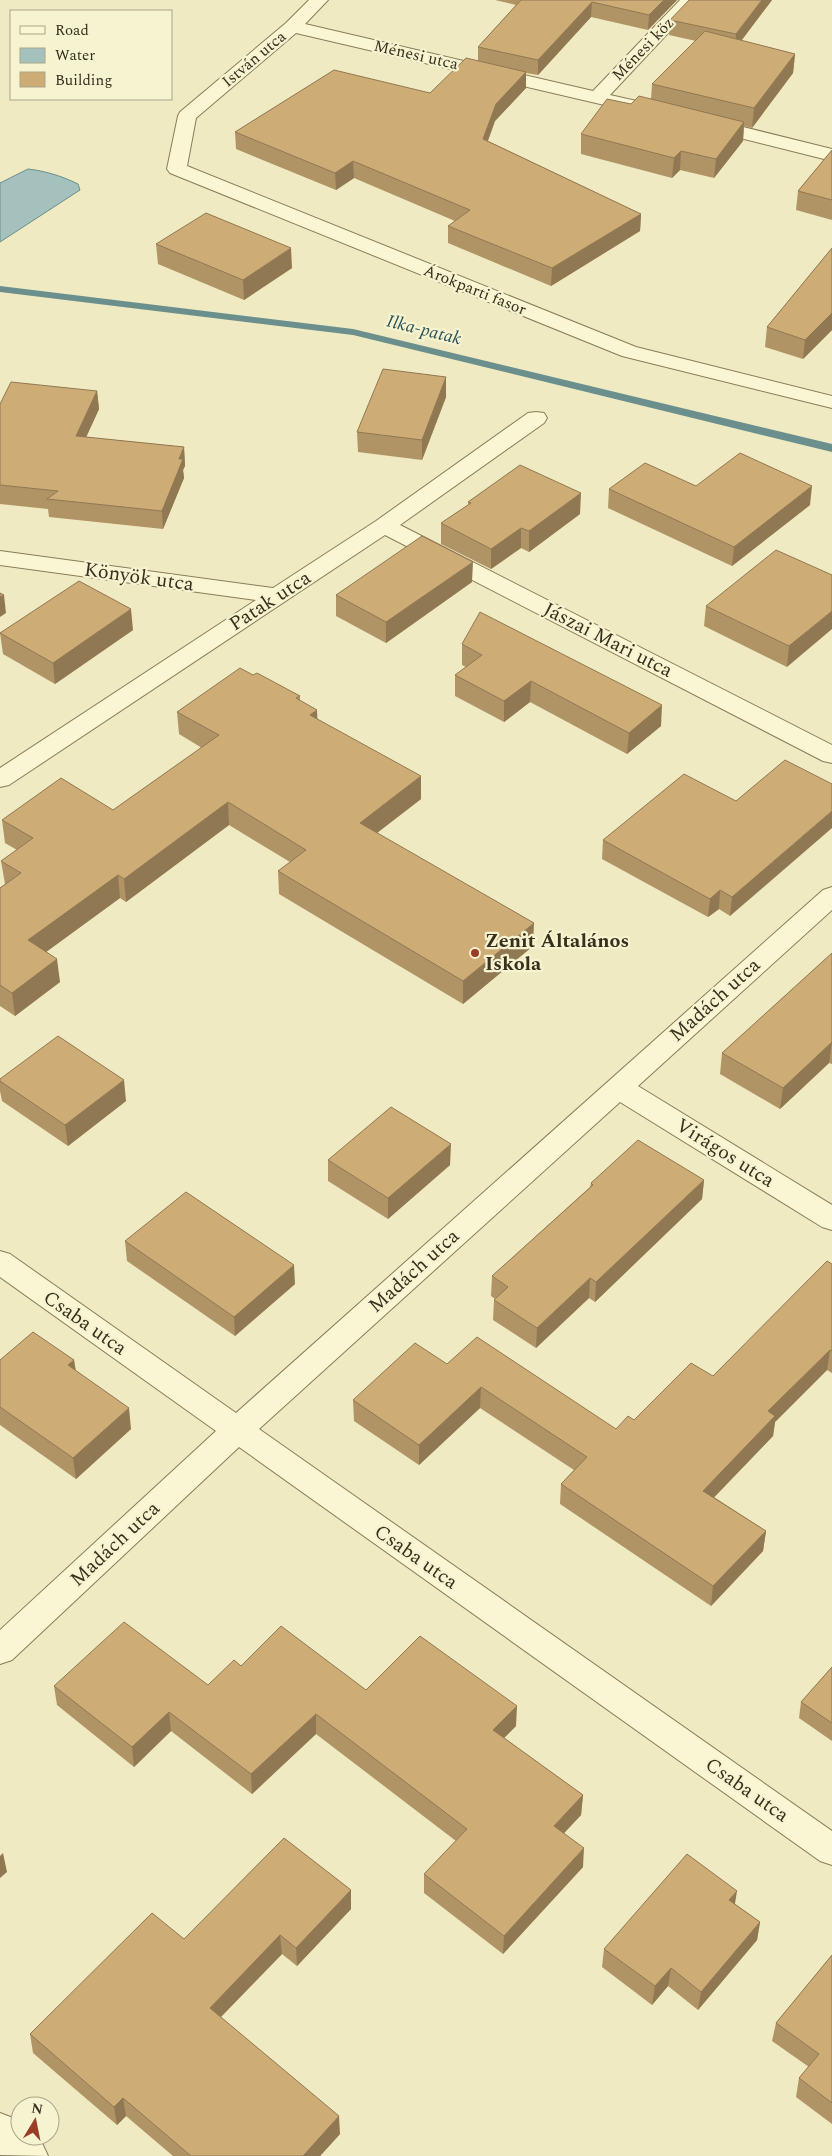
<svg xmlns="http://www.w3.org/2000/svg" width="832" height="2156" font-family="Spectral,serif">
<style>
.water{fill:#a4c1be;stroke:#6a8f8d}
.lines{fill:none;stroke-linecap:round;stroke-linejoin:round}
.stream{fill:#6a8f8d;fill-rule:evenodd}
.street-casing{stroke:#897c58;stroke-width:2}
.street{fill:#faf6d4;fill-rule:evenodd}
.wall{fill:#b19465}
.shaded-wall{fill:#907853}
.building{fill:#ceac76;stroke:#907853}
.poi-dot{fill:#993d27;stroke:#f6f3d1;stroke-width:2}
.labels{text-anchor:middle;dominant-baseline:central;stroke-width:4.5;stroke-linejoin:round;paint-order:stroke}
.far-street-label{font-size:16px;fill:#382f1d;stroke:#f6f3d1}
.far-water-label{font-size:18px;font-style:italic;fill:#2c5258;stroke:#f6f3d1}
.street-label{font-size:20px;fill:#382f1d;stroke:#f6f3d1}
.poi-label{font-size:20px;font-weight:bold;fill:#382f1d;stroke:#f6f3d1;text-anchor:start}
</style>
<rect width="100%" height="100%" fill="#efeac1"/>
<path class="water" d="M28,169C45,171 62,176 78,184L80,190L0,242V183Z"/>
<g class="lines">
<path class="stream" d="M0,286L353,329L832,444V452L353,335L0,292Z"/>
<defs>
<g id="street">
<path d="M309,0H328L305,24L593,91L680,0H699L610,95L650,104L652,108L650,112L643,114L296,33L196,118L187,166L636,347L832,396V408L622,356L170,173L167,169L178,116L180,112L286,23Z"/>
<path d="M707,118L832,149V161L700,128L697,124L700,120Z"/>
<path d="M536,412L544,413L547,418L544,423L400,525L832,745V763L823,761L385,535L9,785L0,787V768L256,600L0,565V551L273,588L376,521L528,413Z"/>
<path d="M832,887V910L638,1086L832,1205V1230L822,1227L620,1102L259,1429L832,1831V1865L820,1861L239,1447L12,1660L0,1664V1630L216,1431L0,1277V1251L10,1254L236,1413L823,890Z"/>
<path d="M0,2113L13,2118L20,2124V2136H34L42,2143L48,2156L0,2155Z"/>
</g>
</defs>
<use href="#street" class="street-casing"/>
<use href="#street" class="street"/>
</g>
<g class="wall">
<path d="M495,0H677L648,30L591,17L538,75L526,73V88L495,121L488,141L641,214L640,231L551,286L448,243V226L455,221L354,178L336,190L236,149L235,132L430,93L478,60V47L516,5Z"/>
<path d="M772,0L741,41L795,54L793,73L752,128L744,126L743,141L714,178L680,170L672,178L581,154V134L631,104L651,99L652,84L696,41L669,35L670,20Z"/>
<path d="M832,150V220L796,210L798,191Z"/>
<path d="M156,244L292,268L244,300L158,264Z"/>
<path d="M832,248V330L803,359L765,347L767,327Z"/>
<path d="M97,391L99,409L86,437L184,447L185,466L183,470L184,478L163,529L49,517L48,509L0,504V404Z"/>
<path d="M446,397L422,460L358,452L357,432Z"/>
<path d="M696,486L810,505L732,566L608,508L609,489Z"/>
<path d="M468,502L580,514L529,552L521,548L491,569L441,544V523L468,505Z"/>
<path d="M832,575L787,667L704,626L706,606Z"/>
<path d="M472,582L386,643L336,616V595Z"/>
<path d="M133,630L55,684L3,654L0,633Z"/>
<path d="M462,644L661,726L627,754L530,702L504,722L455,696V675L466,667L462,665Z"/>
<path d="M253,675L300,696V700L317,719L421,799L377,833L533,946L463,1004L279,894L278,871L290,862L229,825L126,902L120,898L46,952L60,982L15,1016L0,1006V888L5,884L1,861L17,850L5,843L2,820L113,810L202,748L179,734L177,712Z"/>
<path d="M832,784L730,916L719,909L708,917L602,859L603,840L736,801Z"/>
<path d="M832,953V1064L829,1063L780,1109L720,1074L722,1053Z"/>
<path d="M0,1079L126,1101L68,1146L2,1101L0,1091Z"/>
<path d="M328,1160L450,1165L388,1219L328,1181Z"/>
<path d="M704,1180L702,1199L595,1302L589,1298L536,1348L493,1320L494,1300L495,1299L491,1296L492,1276L590,1187L591,1183Z"/>
<path d="M125,1241L295,1284L235,1336L127,1261Z"/>
<path d="M832,1264V1373L827,1370L775,1422L773,1436L714,1497L766,1531L763,1551L711,1606L560,1504L561,1484L574,1470L480,1408L419,1465L354,1421L353,1400L447,1364L616,1429L634,1420L713,1376Z"/>
<path d="M0,1360H74L76,1371L131,1429L76,1479L0,1425Z"/>
<path d="M241,1666L366,1690L516,1726L504,1738L583,1795L581,1815L564,1833L583,1867L503,1954L424,1893V1874L456,1841L316,1734L252,1794L171,1731L134,1767L57,1705L54,1686L208,1685Z"/>
<path d="M832,1667V1741L799,1718L801,1702Z"/>
<path d="M351,1890V1909L297,1966L282,1954L221,2017L340,2134L320,2156H173L126,2116L117,2125L33,2053L30,2034L184,1939Z"/>
<path d="M735,1904L760,1922L757,1940L698,2010L668,1986L652,2005L602,1967L604,1949Z"/>
<path d="M832,1955V2124L796,2097L799,2078L809,2067L772,2041L776,2023Z"/>
</g>
<g class="shaded-wall">
<path d="M664,0H677L648,30L649,15Z"/>
<path d="M762,0H772L735,49L736,34Z"/>
<path d="M592,2L591,17L538,75V60Z"/>
<path d="M795,54L793,73L752,128L754,108Z"/>
<path d="M526,72V88L495,121L482,156L483,139L496,104Z"/>
<path d="M744,122L743,141L714,178L716,159Z"/>
<path d="M681,151L680,170L672,178L674,158Z"/>
<path d="M353,161L354,178L336,190L335,173Z"/>
<path d="M641,214L640,231L551,286L552,268Z"/>
<path d="M291,248L292,268L244,300L243,280Z"/>
<path d="M832,313V330L803,359L805,340Z"/>
<path d="M446,377V397L422,460V440Z"/>
<path d="M97,391L99,409L78,455L76,436Z"/>
<path d="M184,447L185,466L183,470L184,478L163,529L162,511L179,459Z"/>
<path d="M812,486L810,505L732,566L734,547Z"/>
<path d="M581,493L580,514L529,552V531Z"/>
<path d="M521,528V548L491,569V549Z"/>
<path d="M473,562L472,582L386,643V622Z"/>
<path d="M4,595L6,613L0,617V597Z"/>
<path d="M131,609L133,630L55,684L53,663Z"/>
<path d="M832,611V629L787,667L789,646Z"/>
<path d="M531,681L530,702L504,722V701Z"/>
<path d="M662,705L661,726L627,754L629,733Z"/>
<path d="M317,710L318,733L310,715Z"/>
<path d="M421,776V799L360,846V823Z"/>
<path d="M228,802L229,825L126,902L124,879Z"/>
<path d="M832,811V828L730,916L732,897Z"/>
<path d="M118,875L120,898L31,963L28,940Z"/>
<path d="M720,890L719,909L708,917L710,899Z"/>
<path d="M534,923L533,946L463,1004V981Z"/>
<path d="M57,959L60,982L15,1016L12,993Z"/>
<path d="M832,1042L829,1063L780,1109L783,1088Z"/>
<path d="M124,1080L126,1101L68,1146L65,1125Z"/>
<path d="M451,1144L450,1165L388,1219V1198Z"/>
<path d="M704,1180L702,1199L595,1302L596,1282Z"/>
<path d="M294,1265L295,1284L235,1336L234,1317Z"/>
<path d="M590,1278L589,1298L536,1348L537,1328Z"/>
<path d="M830,1350L827,1370L775,1422L773,1436L701,1511L703,1491L768,1411Z"/>
<path d="M74,1360L77,1381L68,1365Z"/>
<path d="M481,1387L480,1408L419,1465V1445Z"/>
<path d="M129,1408L131,1429L76,1479L73,1458Z"/>
<path d="M766,1531L763,1551L711,1606L713,1586Z"/>
<path d="M517,1706L516,1726L492,1750L493,1730Z"/>
<path d="M169,1712L171,1731L134,1767L132,1747Z"/>
<path d="M316,1714V1734L252,1794L251,1774Z"/>
<path d="M583,1795L581,1815L553,1845L554,1826Z"/>
<path d="M584,1848L583,1867L503,1954L504,1936Z"/>
<path d="M3,1853L7,1872L0,1878V1856Z"/>
<path d="M351,1890V1909L297,1966L296,1948Z"/>
<path d="M737,1891L734,1910L729,1900Z"/>
<path d="M760,1922L757,1940L698,2010L701,1992Z"/>
<path d="M280,1935L282,1954L212,2026L210,2008Z"/>
<path d="M671,1968L668,1986L652,2005L655,1986Z"/>
<path d="M123,2098L126,2116L117,2125L114,2107Z"/>
<path d="M339,2116L340,2134L320,2156H303Z"/>
</g>
<g class="building">
<path d="M521,0H664L649,15L592,2L538,60L478,47Z"/>
<path d="M689,0H762L736,34L670,20Z"/>
<path d="M705,31L795,54L754,108L652,84Z"/>
<path d="M466,58L526,72L496,104L483,139L641,214L552,268L448,226L470,210L353,161L335,173L235,132L334,70L430,93Z"/>
<path d="M639,96L744,122L716,159L681,151L674,158L581,134L607,99L631,104Z"/>
<path d="M832,150V200L798,191Z"/>
<path d="M206,213L291,248L243,280L156,244Z"/>
<path d="M832,248V313L805,340L767,327Z"/>
<path d="M383,369L446,377L422,440L357,432Z"/>
<path d="M11,382L97,391L76,436L184,447L179,459H183L162,511L47,499L58,491L0,485V404Z"/>
<path d="M740,453L812,486L734,547L609,489L645,463L696,486Z"/>
<path d="M520,465L581,493L529,531L521,528L491,549L441,523L471,503L468,502Z"/>
<path d="M422,536L473,562L386,622L336,595Z"/>
<path d="M776,550L832,575V611L789,646L706,606Z"/>
<path d="M79,581L131,609L53,663L0,633Z"/>
<path d="M0,593L4,595L0,597Z"/>
<path d="M480,612L662,705L629,733L531,681L504,701L455,675L482,655L462,644Z"/>
<path d="M240,668L253,675L257,673L300,696L296,698L317,710L310,715L421,776L360,823L534,923L463,981L278,871L306,850L228,802L124,879L118,875L28,940L57,959L12,993L0,985V888L21,873L1,861L33,838L2,820L61,778L113,810L219,735L177,712Z"/>
<path d="M785,760L832,784V811L732,897L720,890L710,899L603,840L684,774L736,801Z"/>
<path d="M832,953V1042L783,1088L722,1053Z"/>
<path d="M58,1036L124,1080L65,1125L0,1081V1079Z"/>
<path d="M391,1107L451,1144L388,1198L328,1160Z"/>
<path d="M638,1140L704,1180L596,1282L590,1278L537,1328L494,1300L508,1287L492,1276L593,1185L591,1183Z"/>
<path d="M186,1192L294,1265L234,1317L125,1241Z"/>
<path d="M827,1261L832,1264V1351L830,1350L768,1411L775,1416L703,1491L766,1531L713,1586L561,1484L587,1457L481,1387L419,1445L353,1400L415,1343L447,1364L477,1337L616,1429L628,1416L634,1420L691,1363L713,1376Z"/>
<path d="M33,1332L74,1360L68,1365L129,1408L73,1458L0,1407V1360Z"/>
<path d="M124,1622L208,1685L234,1660L241,1666L281,1626L366,1690L420,1636L517,1706L493,1730L583,1795L554,1826L584,1848L504,1936L424,1874L467,1829L316,1714L251,1774L169,1712L132,1747L54,1686Z"/>
<path d="M832,1667V1723L801,1702Z"/>
<path d="M284,1838L351,1890L296,1948L280,1935L210,2008L339,2116L303,2156H191L123,2098L114,2107L30,2034L152,1913L184,1939Z"/>
<path d="M687,1854L737,1891L729,1900L760,1922L701,1992L671,1968L655,1986L604,1949Z"/>
<path d="M832,1955V2103L799,2078L819,2054L776,2023Z"/>
</g>
<circle class="poi-dot" cx="475" cy="953" r="5"/>
<g class="labels">
<g class="far-street-label">
<text transform="translate(643 49) rotate(-46)">Ménesi köz</text>
<text transform="translate(416 55) rotate(13)">Ménesi utca</text>
<text transform="translate(254 59) rotate(-40)">István utca</text>
<text transform="translate(475 290) rotate(22)">Árokparti fasor</text>
</g>
<g class="far-water-label">
<text transform="translate(424 330) rotate(14)">Ilka-patak</text>
</g>
<g class="street-label">
<text transform="translate(139 577) rotate(8)">Könyök utca</text>
<text transform="translate(270 601) rotate(-33)">Patak utca</text>
<text transform="translate(608 640) rotate(27)">Jászai Mari utca</text>
<text transform="translate(715 1000) rotate(-42)">Madách utca</text>
<text transform="translate(725 1153) rotate(32)">Virágos utca</text>
<text transform="translate(414 1271) rotate(-42)">Madách utca</text>
<text transform="translate(85 1323) rotate(35)">Csaba utca</text>
<text transform="translate(115 1544) rotate(-43)">Madách utca</text>
<text transform="translate(416 1557) rotate(35)">Csaba utca</text>
<text transform="translate(747 1790) rotate(35)">Csaba utca</text>
</g>
<g class="poi-label">
<text x="485" y="941">Zenit Általános<tspan x="485" dy="23">Iskola</tspan></text>
</g>
</g>
<rect x="10" y="10" width="162" height="90" fill="#f6f3d1" stroke="#aaa589"/>
<rect x="20" y="26" width="25" height="8" fill="#faf6d4" stroke="#aaa589"/>
<text x="55" y="35" font-size="15" fill="#382f1d">Road</text>
<rect x="20" y="48" width="25" height="15" fill="#a4c1be" stroke="#aaa589"/>
<text x="55" y="60" font-size="15" fill="#382f1d">Water</text>
<rect x="20" y="72" width="25" height="15" fill="#ceac76" stroke="#aaa589"/>
<text x="55" y="85" font-size="15" fill="#382f1d">Building</text>
<g transform="translate(35 2121) rotate(10)"><circle r="24" fill="#f6f3d1" stroke="#aaa589"/>
<path d="M0-4L9 19L0 12L-9 19Z" fill="#993d27"/>
<text y="-8" font-size="14" font-weight="bold" text-anchor="middle" fill="#382f1d">N</text>
</g>
</svg>
